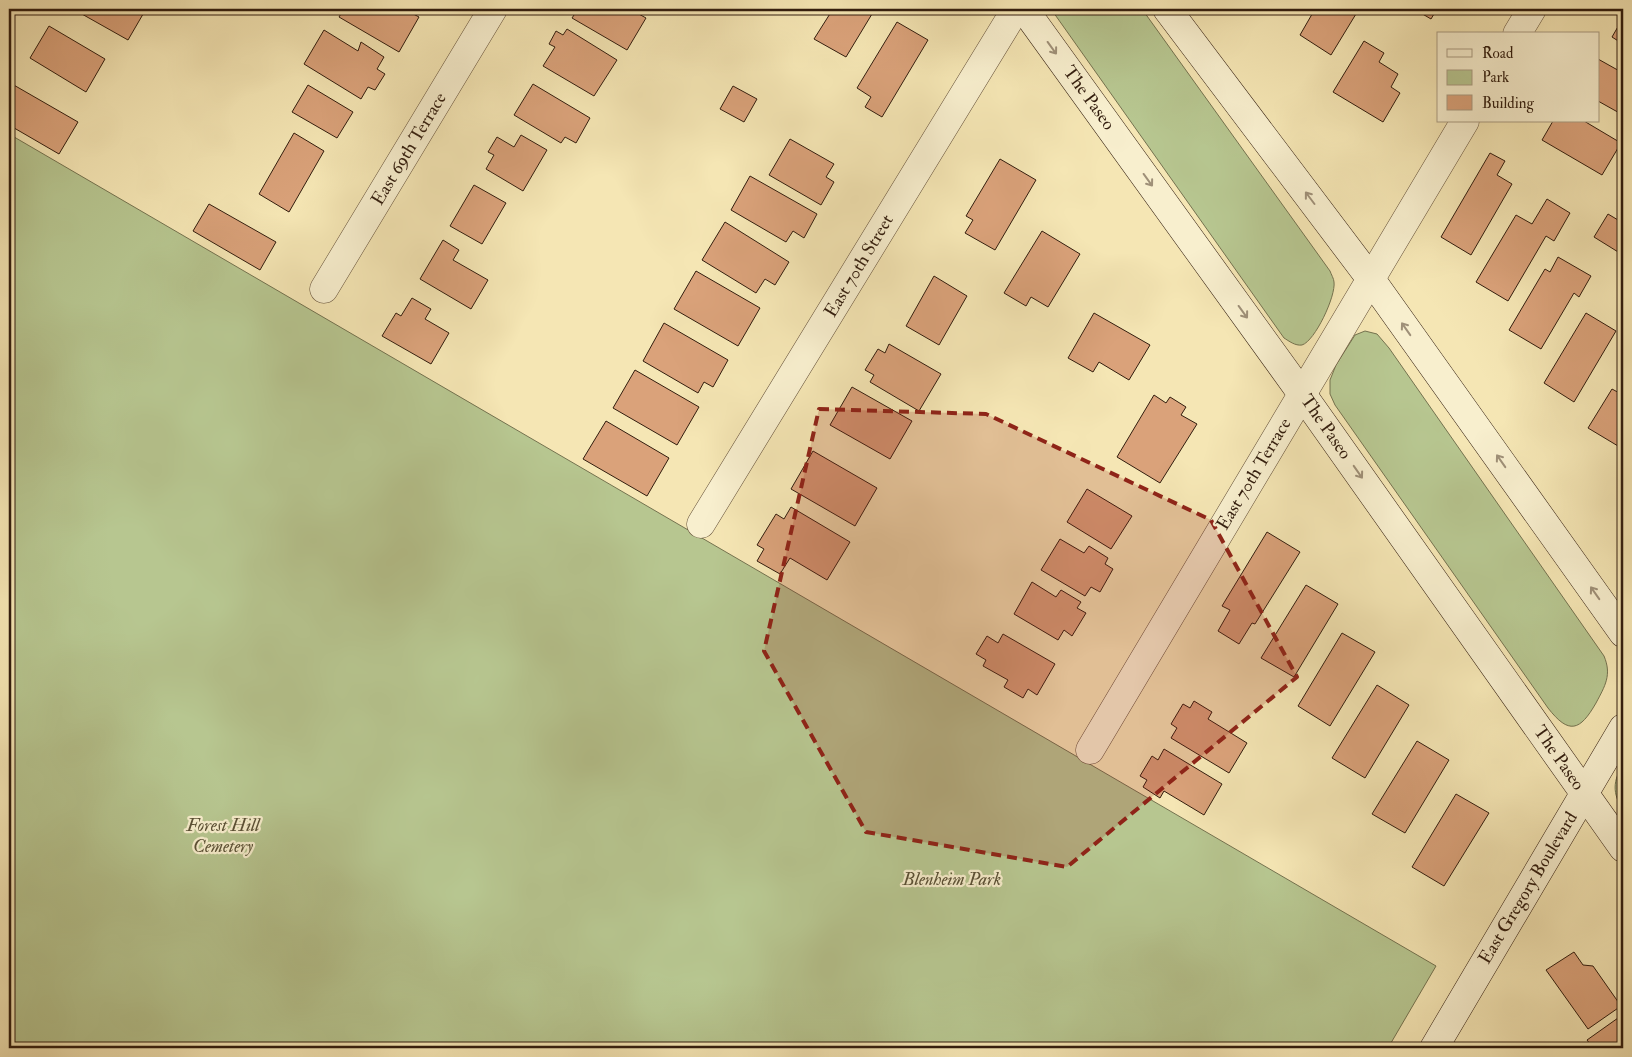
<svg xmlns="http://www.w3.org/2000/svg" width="1632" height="1057" font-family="'IM FELL Double Pica',serif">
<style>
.green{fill:#b7c690;stroke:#74724f}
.building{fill:#daa27a;stroke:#321d0e}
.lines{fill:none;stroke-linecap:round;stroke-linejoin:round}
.street-casing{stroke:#634f38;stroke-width:29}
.secondary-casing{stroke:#321d0e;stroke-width:29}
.street{stroke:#f8efce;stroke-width:28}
.secondary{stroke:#f8efce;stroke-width:28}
.oneway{stroke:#9f9078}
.marked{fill:#8f2418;fill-opacity:0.2;stroke:#8f2418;stroke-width:4;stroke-dasharray:10 6;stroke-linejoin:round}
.labels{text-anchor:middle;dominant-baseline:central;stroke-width:4.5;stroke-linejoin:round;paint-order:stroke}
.street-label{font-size:18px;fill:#321d0e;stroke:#f8efce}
.park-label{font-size:18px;font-style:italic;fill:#5a5035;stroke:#f8efce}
</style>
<rect width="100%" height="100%" fill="#f5e6b4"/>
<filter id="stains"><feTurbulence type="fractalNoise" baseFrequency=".004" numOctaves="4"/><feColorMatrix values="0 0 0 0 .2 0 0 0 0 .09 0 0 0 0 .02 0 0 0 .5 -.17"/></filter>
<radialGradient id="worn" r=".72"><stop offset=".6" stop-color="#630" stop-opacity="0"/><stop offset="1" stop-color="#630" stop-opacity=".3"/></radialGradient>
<g class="green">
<path d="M1051,9H1142L1330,271C1331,274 1334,279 1334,282C1336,296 1315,341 1302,345C1295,346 1289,341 1284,338Z"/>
<path d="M9,134L1436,966L1388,1048H9Z"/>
<path d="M1365,331L1377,334L1389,348L1604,656C1612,675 1605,686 1596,703C1580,731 1569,735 1548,708L1335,405L1330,394V380L1336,365L1355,335Z"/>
<path d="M1623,764V810C1612,793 1613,781 1623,764Z"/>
</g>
<g class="building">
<path d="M73,9H146L128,40Z"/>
<path d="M344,9H404L419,17L399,52L339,17Z"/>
<path d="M578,9H630L646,18L627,50L572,18Z"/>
<path d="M833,9H875L846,57L814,39Z"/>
<path d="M1315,9H1359L1331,55L1300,35Z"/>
<path d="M1414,9H1437L1431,19Z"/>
<path d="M1623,18V44L1612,37Z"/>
<path d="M897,22L928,40L882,117L865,107L871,97L857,88Z"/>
<path d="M49,26L105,59L86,92L30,58Z"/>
<path d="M567,29L617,60L594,96L543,66L555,47L549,44L556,31L563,35Z"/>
<path d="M324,30L358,51L361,42L384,57L377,69L385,74L375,90L368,87L361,99L304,64Z"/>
<path d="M1364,41L1384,53L1379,62L1398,74L1391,87L1400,93L1383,122L1333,92Z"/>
<path d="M1598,59L1623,73V115L1598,101Z"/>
<path d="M12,84L78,122L59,154L9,125V90Z"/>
<path d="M533,84L590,118L576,143L565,137L561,143L514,115Z"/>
<path d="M308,85L353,112L337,138L292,112Z"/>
<path d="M733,86L757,99L744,122L720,109Z"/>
<path d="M1553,121H1584L1621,143L1602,175L1542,140Z"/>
<path d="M294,133L324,151L289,212L259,194Z"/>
<path d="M521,135L547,150L523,191L486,169L494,155L488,152L497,137L514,147Z"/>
<path d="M790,139L834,164L826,177L834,182L821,205L769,175Z"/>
<path d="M1490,153L1505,161L1497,175L1512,184L1471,255L1441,237Z"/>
<path d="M1000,159L1036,180L995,250L965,233L973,220L966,216Z"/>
<path d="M750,176L817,214L804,238L793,231L786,242L731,210Z"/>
<path d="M474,185L506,203L482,244L450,226Z"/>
<path d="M1547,199L1570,213L1554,241L1546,236L1508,301L1476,282L1516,215L1532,224Z"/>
<path d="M209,204L276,242L260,270L193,231Z"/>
<path d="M1608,214L1623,223V255L1594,237Z"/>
<path d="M725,222L789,262L775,285L765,279L756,293L702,260Z"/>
<path d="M1042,231L1080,254L1048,307L1031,297L1026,306L1004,293Z"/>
<path d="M443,240L459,250L453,260L488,280L471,309L420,279Z"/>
<path d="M1558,257L1591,276L1579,297L1574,293L1541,349L1509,330L1545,269L1550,272Z"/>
<path d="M696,271L760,308L738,346L674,309Z"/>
<path d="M934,276L967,296L939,345L906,326Z"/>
<path d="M412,298L431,309L425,319L449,333L431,364L382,336L396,313L401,316Z"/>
<path d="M1094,313L1150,345L1129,380L1099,362L1093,372L1068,358Z"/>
<path d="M1586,313L1616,331L1574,402L1544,383Z"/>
<path d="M664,323L728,360L713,387L704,382L698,393L643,361Z"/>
<path d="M889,344L941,374L919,411L870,382L874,375L865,370L878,349L885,353Z"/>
<path d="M635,370L699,407L677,445L613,408Z"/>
<path d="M852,387L912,421L890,459L830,425Z"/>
<path d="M1612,389L1623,395V449L1588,428Z"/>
<path d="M1154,395L1166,403L1170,397L1186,407L1181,415L1197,424L1160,483L1117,457Z"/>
<path d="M606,421L669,458L647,496L583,459Z"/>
<path d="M813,451L877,488L855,526L791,489Z"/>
<path d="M1087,489L1132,516L1111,549L1067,522Z"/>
<path d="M791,507L850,542L827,580L790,558L780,574L757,561L764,549L757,545L776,514L784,519Z"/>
<path d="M1267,532L1300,552L1255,624L1252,623L1239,644L1218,631L1230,610L1222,606Z"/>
<path d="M1060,539L1084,553L1089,546L1108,558L1105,564L1113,569L1100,592L1091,587L1085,596L1041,570Z"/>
<path d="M1032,582L1056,597L1061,590L1081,602L1077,608L1086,613L1072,636L1064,630L1058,640L1014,614Z"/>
<path d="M1306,585L1338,604L1294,677L1261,658Z"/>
<path d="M1342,633L1375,652L1330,726L1298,706Z"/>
<path d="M1003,634L1055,664L1037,695L1028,689L1023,698L1004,687L1008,680L983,666L986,660L976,654L987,636L998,643Z"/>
<path d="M1377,685L1409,705L1365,778L1332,758Z"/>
<path d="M1194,701L1212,712L1208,719L1247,743L1229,773L1171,738L1177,728L1171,724L1183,704L1190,708Z"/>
<path d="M1417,741L1449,760L1405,833L1372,814Z"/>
<path d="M1164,749L1222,784L1204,815L1164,791L1160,798L1143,787L1147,780L1140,776L1152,756L1158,760Z"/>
<path d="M1456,794L1489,813L1444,886L1412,867Z"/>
<path d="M1574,952L1583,965L1593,966L1621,1006L1588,1029L1546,970Z"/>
<path d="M1618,1018L1623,1026V1048H1593L1587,1040Z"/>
</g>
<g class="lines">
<defs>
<g id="street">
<path d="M1517,34L1532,9"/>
<path d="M324,289L493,9"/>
<path d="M701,524L1016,9"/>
<path d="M1090,750L1465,121"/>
</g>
<g id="secondary">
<path d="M1024,9L1302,394L1623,848"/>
<path d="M1167,9L1370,278L1623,633"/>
<path d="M1434,1048L1623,728"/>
</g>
</defs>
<use href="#street" class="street-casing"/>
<use href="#secondary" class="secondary-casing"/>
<use href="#street" class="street"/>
<use href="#secondary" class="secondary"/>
</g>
<defs><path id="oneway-shaft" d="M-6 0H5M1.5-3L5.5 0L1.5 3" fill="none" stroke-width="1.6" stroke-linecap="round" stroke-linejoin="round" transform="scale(1.25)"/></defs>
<g class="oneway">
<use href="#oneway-shaft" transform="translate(1052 48) rotate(54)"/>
<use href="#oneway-shaft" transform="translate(1148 180) rotate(54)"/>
<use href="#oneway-shaft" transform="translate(1310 198) rotate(-127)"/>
<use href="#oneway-shaft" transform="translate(1243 312) rotate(54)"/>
<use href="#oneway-shaft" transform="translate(1406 329) rotate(-125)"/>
<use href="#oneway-shaft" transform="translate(1501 461) rotate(-125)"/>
<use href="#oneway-shaft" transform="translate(1358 472) rotate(55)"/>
<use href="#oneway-shaft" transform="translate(1595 593) rotate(-125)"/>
</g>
<path class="marked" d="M819,409L986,414L1211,520L1297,677L1067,867L866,832L764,651Z"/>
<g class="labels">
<g class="street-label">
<text transform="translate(1089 98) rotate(54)">The Paseo</text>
<text transform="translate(409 149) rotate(-59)">East 69th Terrace</text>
<text transform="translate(859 266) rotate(-59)">East 70th Street</text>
<text transform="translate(1326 427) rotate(55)">The Paseo</text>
<text transform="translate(1254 474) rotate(-59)">East 70th Terrace</text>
<text transform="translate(1559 758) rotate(55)">The Paseo</text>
<text transform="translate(1528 888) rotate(-59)">East Gregory Boulevard</text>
</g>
<g class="park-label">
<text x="223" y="825">Forest Hill<tspan x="223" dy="21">Cemetery</tspan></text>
<text x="952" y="879">Blenheim Park</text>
</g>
</g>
<rect width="1632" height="1057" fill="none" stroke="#f5e6b4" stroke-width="30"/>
<rect x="10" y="10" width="1612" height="1037" fill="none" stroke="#321d0e" stroke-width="2.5"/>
<rect x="15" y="15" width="1602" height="1027" fill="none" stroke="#321d0e"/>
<rect x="1437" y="32" width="162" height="90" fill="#f8efce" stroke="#a99b81"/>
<rect x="1447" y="49" width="25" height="8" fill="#f8efce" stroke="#a99b81"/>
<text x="1482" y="58" font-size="15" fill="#321d0e">Road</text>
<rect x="1447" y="70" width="25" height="15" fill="#b7c690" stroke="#a99b81"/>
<text x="1482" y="82" font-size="15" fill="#321d0e">Park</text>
<rect x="1447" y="95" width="25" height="15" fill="#daa27a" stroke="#a99b81"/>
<text x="1482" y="108" font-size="15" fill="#321d0e">Building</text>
<rect width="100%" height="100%" filter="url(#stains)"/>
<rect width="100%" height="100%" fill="url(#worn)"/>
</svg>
